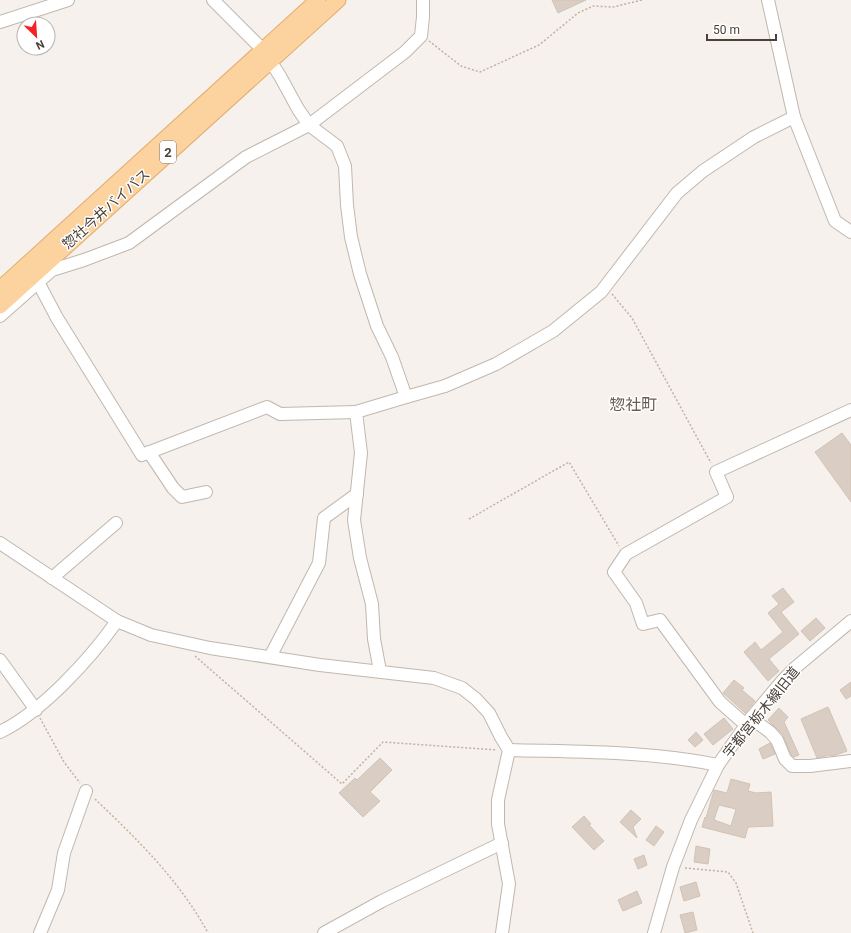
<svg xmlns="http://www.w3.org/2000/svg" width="851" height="933" font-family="Roboto,'Noto Sans JP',sans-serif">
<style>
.building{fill:#dacec4;stroke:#d2c2b5;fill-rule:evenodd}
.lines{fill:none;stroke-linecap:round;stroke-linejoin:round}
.minor-casing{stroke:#c1b7ae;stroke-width:14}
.major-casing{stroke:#e3ac6d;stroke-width:17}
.path{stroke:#c3b1a0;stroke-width:1.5;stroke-dasharray:2 2;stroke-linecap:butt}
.minor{stroke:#fff;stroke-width:12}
.major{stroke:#fcd29e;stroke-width:15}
.labels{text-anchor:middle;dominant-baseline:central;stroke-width:3;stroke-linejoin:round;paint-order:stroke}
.shield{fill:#fff;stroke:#807a74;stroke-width:1}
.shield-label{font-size:13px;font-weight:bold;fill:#4a4139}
.street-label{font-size:14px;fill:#4a4139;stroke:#fff}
.quarter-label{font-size:16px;fill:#6d5d51;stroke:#fff}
</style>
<rect width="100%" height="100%" fill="#f6f1ec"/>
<g class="building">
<path d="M552,0H586L558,13Z"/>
<path d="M842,433L851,445V502L815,452Z"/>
<path d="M783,588L794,602L781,612L799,634L769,659L779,671L768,681L744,652L755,642L761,650L783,632L768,613L779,604L772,596Z"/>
<path d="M816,618L825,628L810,641L801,631Z"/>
<path d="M734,680L744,688L742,690L755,701L745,713L723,693Z"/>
<path d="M851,682V696L846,699L840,690Z"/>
<path d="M828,707L847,751L836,755L831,756L830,755L817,758L801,719Z"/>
<path d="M779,708L788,717L784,722L799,755L794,757L791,755L783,735L768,720Z"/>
<path d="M724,718L733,729L713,745L704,734Z"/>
<path d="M696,732L703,740L695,747L688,740Z"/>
<path d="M770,743L775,754L763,759L759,749Z"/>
<path d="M380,758L392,770L370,792L380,801L363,817L339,793L355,778L357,780Z"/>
<path d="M731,779L750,784L748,791L756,793L771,792L773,826L748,827L745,838L702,827L705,817L706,818L714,790L727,793ZM719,805L736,809L731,826L714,820Z"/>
<path d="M631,810L641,819L633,827L637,838L620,822Z"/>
<path d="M584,816L591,824L589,825L604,841L594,850L572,827Z"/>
<path d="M656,826L664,832L654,846L646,840Z"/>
<path d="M696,846L710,849L708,864L694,862Z"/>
<path d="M644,855L647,865L638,869L634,859Z"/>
<path d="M696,882L700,896L684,901L680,887Z"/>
<path d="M637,891L642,903L623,911L618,900Z"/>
<path d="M693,912L697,930L685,933L680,915Z"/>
</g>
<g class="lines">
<defs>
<g id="minor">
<path d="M213,0L263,50L280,76L298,109L309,125L337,146L345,166L347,205L351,237L360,274L377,326L392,357L406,397"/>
<path d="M768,0L794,117L835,221L851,232"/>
<path d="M0,22L68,0"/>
<path d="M38,282L57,318L142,455L267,407L280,414L356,412"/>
<path d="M0,316L52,270L84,260L129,243L246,157L309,125L405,52L421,36L423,17V0"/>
<path d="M149,452L173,488L182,497L206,492"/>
<path d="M0,543L117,621L151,635L210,648L320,665L434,678L462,688L476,699L489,713L501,737L509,750L498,800V824L509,884L502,933"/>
<path d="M52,578L116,523"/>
<path d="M270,657L319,563L324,518L357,494"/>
<path d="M0,660L36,710"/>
<path d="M380,671L374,639L372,604L360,558L354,520L361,453L356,412L406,397L445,386L496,364L553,331L601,292L677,193L703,171L754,137L794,117"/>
<path d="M751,718L770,732L777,740L785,759L792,766H810L851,761"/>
<path d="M746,725L720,702L660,620L643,624L636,603L614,572L626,554L727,497L716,472L851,410"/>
<path d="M0,732C42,712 90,659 117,621"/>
<path d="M509,750C578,752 650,751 718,765"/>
<path d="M40,933L58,890L64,853L86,791"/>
<path d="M324,933L382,901L502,843"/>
<path d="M654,933L673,867L691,820L718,765L751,718L783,680L796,667L851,621"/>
</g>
<g id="major">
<path d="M0,289L318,0"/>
<path d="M0,306L338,0"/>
</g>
</defs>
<use href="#minor" class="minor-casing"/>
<use href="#major" class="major-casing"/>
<g class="path">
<path d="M429,41L461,66L480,72L539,45L578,13L593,6L613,7L642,0"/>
<path d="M612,294L632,318L711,463"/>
<path d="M469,519L569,462L619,546"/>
<path d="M195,656L342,784L383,742L497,750"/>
<path d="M40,718L64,762L80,783"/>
<path d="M95,799C137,839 180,881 208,933"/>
<path d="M685,868L728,872L736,883L753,933"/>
</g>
<use href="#minor" class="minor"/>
<use href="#major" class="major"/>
</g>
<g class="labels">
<rect class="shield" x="160" y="141" width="16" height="22" rx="3"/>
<g class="shield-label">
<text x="168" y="152">2</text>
</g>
<g class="street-label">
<text transform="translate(106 209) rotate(-42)">惣社今井バイパス</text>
<text transform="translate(761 712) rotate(-51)">宇都宮栃木線旧道</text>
</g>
<g class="quarter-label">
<text x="633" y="404">惣社町</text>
</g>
</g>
<g transform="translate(36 36) rotate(155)"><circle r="19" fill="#ffffff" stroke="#b7b3b0"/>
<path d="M0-3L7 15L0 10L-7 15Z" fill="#f62326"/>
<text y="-6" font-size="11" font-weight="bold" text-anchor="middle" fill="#4a4139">N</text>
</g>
<path d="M707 34v6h69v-6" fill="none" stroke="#4a4139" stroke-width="2"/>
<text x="713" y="34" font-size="12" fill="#4a4139" stroke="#ffffff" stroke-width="3" paint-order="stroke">50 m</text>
</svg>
